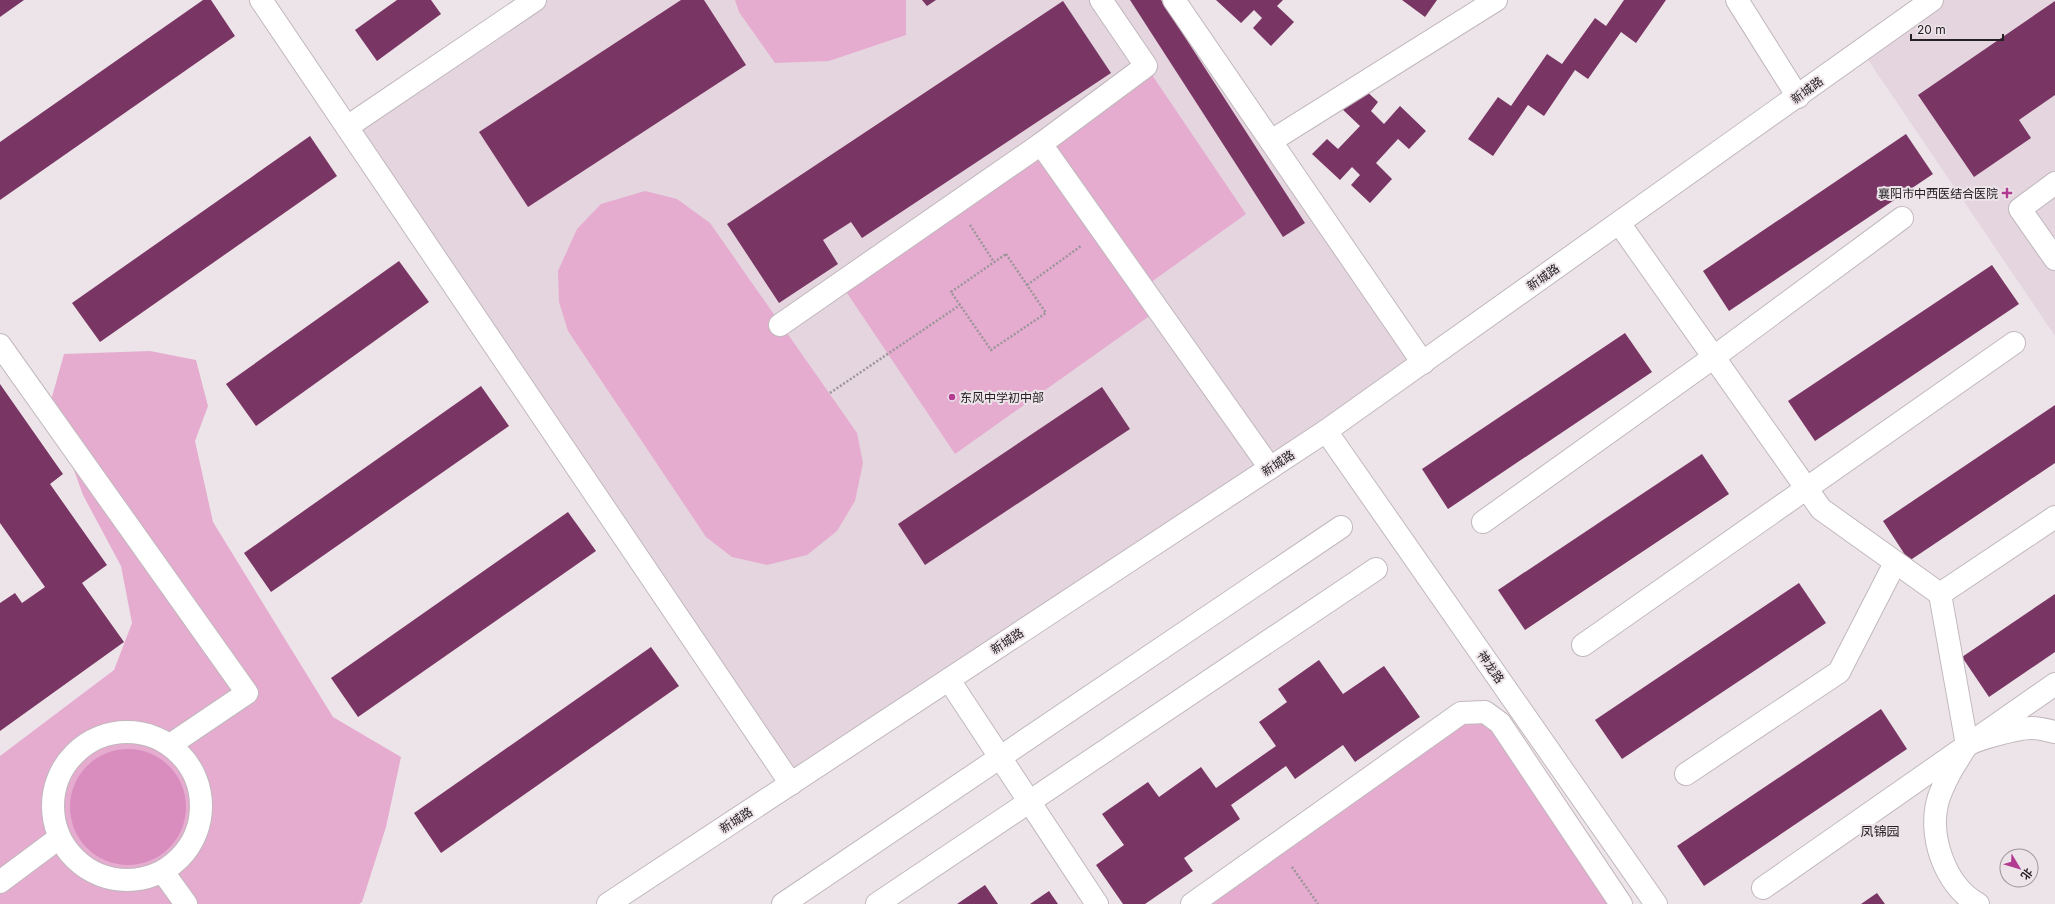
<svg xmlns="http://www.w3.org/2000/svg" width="2055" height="904" font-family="Inter,'Noto Sans SC',sans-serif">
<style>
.built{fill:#e5d5df}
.green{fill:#e5acd0}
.water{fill:#d98dbe}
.building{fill:#793563}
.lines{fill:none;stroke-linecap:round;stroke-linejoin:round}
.minor-casing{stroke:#c1b8bd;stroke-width:24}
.path{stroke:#9c9599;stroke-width:2.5;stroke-dasharray:2 2;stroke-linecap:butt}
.minor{stroke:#fff;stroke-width:22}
.poi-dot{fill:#b23a90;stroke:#ede4e9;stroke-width:1.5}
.labels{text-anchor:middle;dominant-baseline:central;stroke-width:4;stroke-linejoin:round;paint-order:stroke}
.street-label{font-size:12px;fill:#252123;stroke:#ede4e9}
.poi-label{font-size:12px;fill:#252123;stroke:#ede4e9;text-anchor:end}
.neighbourhood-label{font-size:13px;fill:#252123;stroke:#ede4e9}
</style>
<rect width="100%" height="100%" fill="#ede4e9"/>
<g class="built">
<path d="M535,0H1174L1423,363L791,784L347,127Z"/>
<path d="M1932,0H2055V336L1862,51Z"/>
</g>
<g class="green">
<path d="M735,0H906V35L829,61L775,63L739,12Z"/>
<path d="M1146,66L1246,214L1143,288L1158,310L955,454L839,281Z"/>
<path d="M645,191L677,199L710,223L857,433L863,463L855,501L837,531L807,555L767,565L732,557L706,537L568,331L559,302L558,271L577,229L601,204Z"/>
<path d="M150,351L196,360L208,406L195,441L213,522L333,717L401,757L386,827L362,902L359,904H0V756L114,670L132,623L121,566L83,495L50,404L64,354Z"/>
<path d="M1485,712L1621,904H1192L1461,713Z"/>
</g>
<circle class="water" cx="128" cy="807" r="58"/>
<g class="building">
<path d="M0,0H24L0,17Z"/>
<path d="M203,0H211L235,36L0,200V142Z"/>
<path d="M397,0H431L441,14L377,61L355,30Z"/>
<path d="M681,0H704L746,65L528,207L479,132Z"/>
<path d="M922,0H936L927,6Z"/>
<path d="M1130,0H1161L1305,223L1283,237Z"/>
<path d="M1216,0H1283L1277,6L1294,22L1271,46L1253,28L1262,18L1254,10L1241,23Z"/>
<path d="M1402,0H1437L1425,17Z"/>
<path d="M1624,0H1666L1636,43L1621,32L1588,79L1575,70L1544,116L1528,105L1493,156L1468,139L1498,97L1511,106L1547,54L1562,64L1595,18L1606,26Z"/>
<path d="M1063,1L1111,73L862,238L851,222L823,240L838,264L779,303L727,224Z"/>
<path d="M2055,1V95L2019,120L2031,138L1974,177L1918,95Z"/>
<path d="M1360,85L1378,102L1371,111L1384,124L1400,106L1426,131L1409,149L1398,139L1376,163L1392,179L1370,203L1351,185L1360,175L1352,167L1340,180L1312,154L1327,139L1338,149L1360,126L1340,107Z"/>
<path d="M1906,134L1933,174L1729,311L1703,271Z"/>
<path d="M310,136L337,176L100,342L72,303Z"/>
<path d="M399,261L429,302L256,426L226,384Z"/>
<path d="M1992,265L2019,304L1815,441L1788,401Z"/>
<path d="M1625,333L1652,372L1448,509L1422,469Z"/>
<path d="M0,384L63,474L50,484L107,565L82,583L124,642L0,731V603L15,593L22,603L45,587L0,523Z"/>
<path d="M481,386L509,426L271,592L244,553Z"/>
<path d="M1102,387L1130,429L925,565L898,524Z"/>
<path d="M2055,405V463L1909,561L1883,521Z"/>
<path d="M1702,454L1729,494L1525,630L1498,590Z"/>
<path d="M568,512L596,551L358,717L331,678Z"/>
<path d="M1799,583L1826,623L1622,759L1595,720Z"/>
<path d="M2055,594V652L1989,697L1962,657Z"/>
<path d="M651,647L679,686L441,853L414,813Z"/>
<path d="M1319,660L1343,694L1384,666L1420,717L1355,762L1343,745L1295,779L1286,766L1231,805L1240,819L1184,858L1193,871L1145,904H1123L1096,865L1124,845L1102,814L1148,782L1159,797L1201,767L1216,788L1276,746L1259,722L1287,702L1278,689Z"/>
<path d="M1881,709L1907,749L1704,886L1677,846Z"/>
<path d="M985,885L998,904H957Z"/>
<path d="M1049,891L1058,904H1030Z"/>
<path d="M1877,893L1885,904H1861Z"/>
</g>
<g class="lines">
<defs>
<g id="minor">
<path d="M261,0L791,784"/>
<path d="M1174,0L1423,363"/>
<path d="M1737,0L1798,97"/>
<path d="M347,127L535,0"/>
<path d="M1271,141L1496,0"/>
<path d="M1041,144L1146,66L1101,0"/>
<path d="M2055,183L2020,209L2055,259"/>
<path d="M1619,223L1821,509L1940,594L1967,745"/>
<path d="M780,325L1041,144L1270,468"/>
<path d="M0,345L247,693L170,745"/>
<path d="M1326,431L1656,904"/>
<path d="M1483,522L1714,357L1902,218"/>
<path d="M1940,594L2055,517"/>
<path d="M1583,645L2014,343"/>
<path d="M949,680L1097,904"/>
<circle cx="127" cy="806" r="74"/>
<path d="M1686,774L1839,672L1895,563"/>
<path d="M163,872L186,904"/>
<path d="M0,882L59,838"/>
<path d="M1763,888L2055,684"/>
<path d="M608,904L1326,431L1932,0"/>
<path d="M783,904L1341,527"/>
<path d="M877,904L1376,569"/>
<path d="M1192,904L1461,713L1485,712L1500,723L1621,904"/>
<path d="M1978,904C1944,885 1927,833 1939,797C1943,786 1949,774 1955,764C1959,759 1962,751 1967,746C1974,739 2020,728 2031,728C2039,728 2047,730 2055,732"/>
</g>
</defs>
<use href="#minor" class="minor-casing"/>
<g class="path">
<path d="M970,225L994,262"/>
<path d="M1006,254L1046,313L991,350L951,292Z"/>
<path d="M1027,285L1081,246"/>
<path d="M830,393L960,305"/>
<path d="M1292,867L1318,904"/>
</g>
<use href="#minor" class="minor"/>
</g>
<g class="poi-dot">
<path d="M2005 187h4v4h4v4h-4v4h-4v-4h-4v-4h4z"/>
<circle cx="952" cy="397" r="4"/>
</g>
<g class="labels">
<g class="street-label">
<text transform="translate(1807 90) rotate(-36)">新城路</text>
<text transform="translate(1543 277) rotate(-35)">新城路</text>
<text transform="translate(1278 463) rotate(-33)">新城路</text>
<text transform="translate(1007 641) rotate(-33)">新城路</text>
<text transform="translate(1491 667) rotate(55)">神龙路</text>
<text transform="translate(736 820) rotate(-33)">新城路</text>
</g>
<g class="poi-label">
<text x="1998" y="193">襄阳市中西医结合医院</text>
<text x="960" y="397" text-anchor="start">东风中学初中部</text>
</g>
<g class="neighbourhood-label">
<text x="1880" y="831">凤锦园</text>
</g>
</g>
<g transform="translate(2019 868) rotate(128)"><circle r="19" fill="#ede4e9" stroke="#9d969a"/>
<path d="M0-3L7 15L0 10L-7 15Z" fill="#b23a90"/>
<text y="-6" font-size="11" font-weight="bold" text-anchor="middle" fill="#252123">北</text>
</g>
<path d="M1911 34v6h92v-6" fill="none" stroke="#252123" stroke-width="2"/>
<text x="1917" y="34" font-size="12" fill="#252123" stroke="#ede4e9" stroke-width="3" paint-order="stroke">20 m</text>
</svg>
